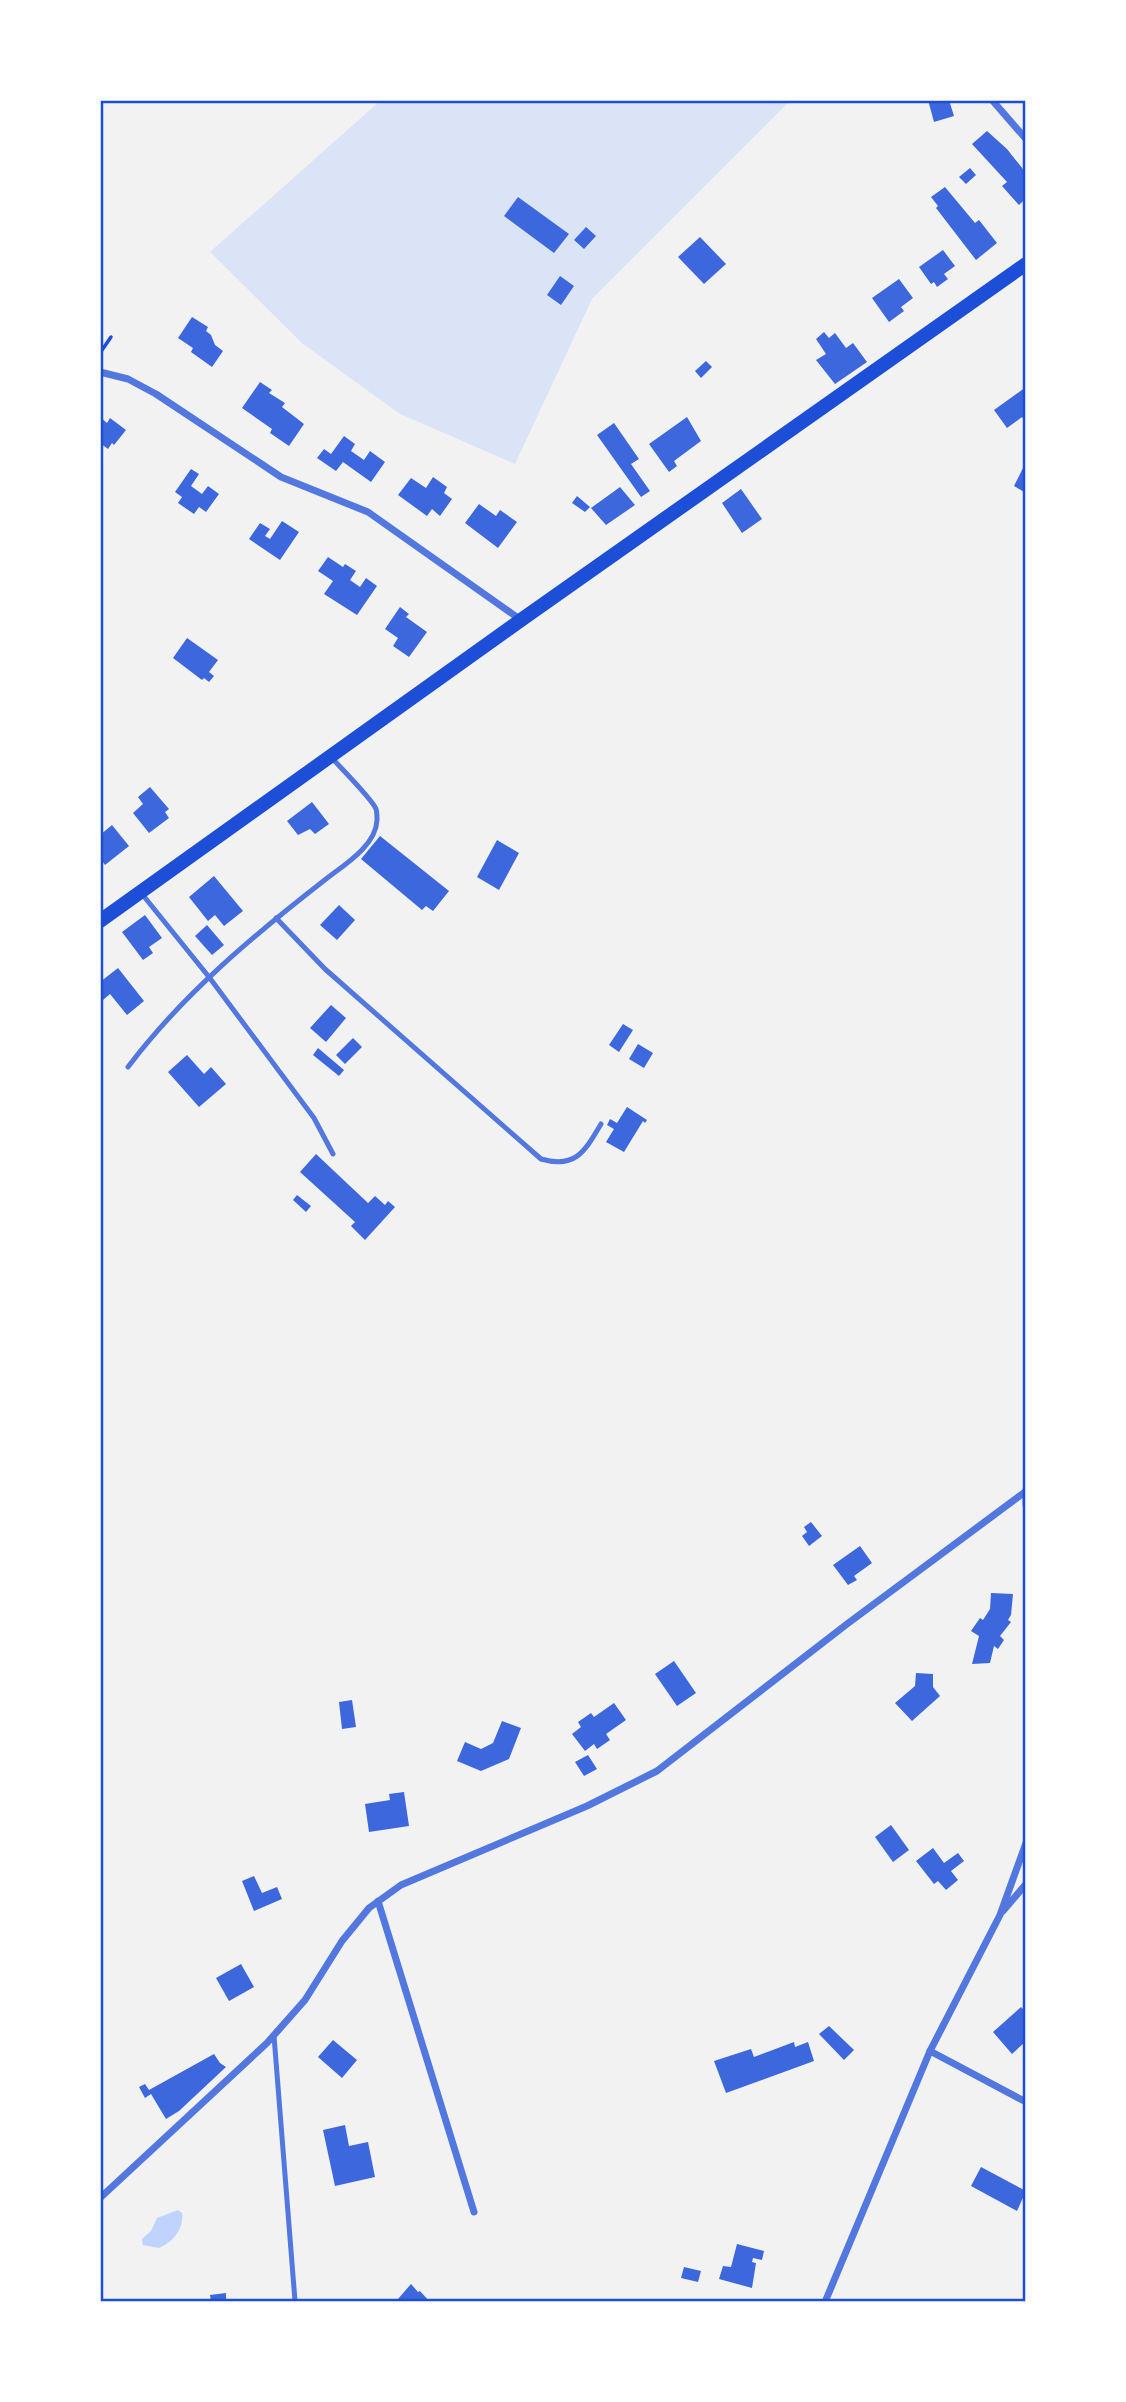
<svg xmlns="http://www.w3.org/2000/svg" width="1126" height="2402" font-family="'Noto Sans',sans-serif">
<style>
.green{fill:#dbe4f7}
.water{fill:#bfd3fe}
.building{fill:#3d67dc}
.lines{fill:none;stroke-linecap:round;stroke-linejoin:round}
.path{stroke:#1d4ed8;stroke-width:3.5}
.service{stroke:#5277de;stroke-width:5}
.minor{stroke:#5277de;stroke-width:7}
.secondary{stroke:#1d4ed8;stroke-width:14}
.neatline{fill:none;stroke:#1d4ed8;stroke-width:2.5}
</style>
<rect width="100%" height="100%" fill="#f2f2f2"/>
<path class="green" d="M381,100H791L592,299L515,464L400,414L303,344L210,252Z"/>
<path class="water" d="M178,2210L182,2213C184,2229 173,2242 159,2248L143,2245L142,2239L151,2231L157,2218Z"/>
<g class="building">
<path d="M928,100H949L954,116L934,122Z"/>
<path d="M987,131L1007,149L1026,173V198L1019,205L1002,186L1007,182L972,144Z"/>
<path d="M970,168L976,175L966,184L959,177Z"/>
<path d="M945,187L975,223L979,220L997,243L976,260L936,208L938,206L931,197Z"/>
<path d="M518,197L569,234L554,253L504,216Z"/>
<path d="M586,227L596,236L584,249L574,240Z"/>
<path d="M700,237L726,264L704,284L678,257Z"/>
<path d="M943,250L955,266L944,274L948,279L937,287L934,282L931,284L919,267Z"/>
<path d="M560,276L574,286L561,305L547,295Z"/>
<path d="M899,279L913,298L901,307L904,311L889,322L872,298Z"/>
<path d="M192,317L208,327L206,331L211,335L215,345L223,351L212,367L191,352L193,348L178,338Z"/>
<path d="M824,332L829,338L835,333L846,348L853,343L867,362L835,384L816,360L826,354L816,339Z"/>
<path d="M706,361L712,367L701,378L695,371Z"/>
<path d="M260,382L272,390L269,393L285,403L282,407L304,424L289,446L270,433L272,429L242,408Z"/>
<path d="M1026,387V423L1022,417L1007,428L994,410Z"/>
<path d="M100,417L107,423L110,418L126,430L114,445L112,443L108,449L100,443Z"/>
<path d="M687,417L701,441L674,461L677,466L669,472L649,444Z"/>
<path d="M614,423L639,459L631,464L650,491L641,497L597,435Z"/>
<path d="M344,436L355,444L351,451L364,460L370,451L385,462L371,482L343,462L336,471L317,458L324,449L331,454Z"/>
<path d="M1024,466L1026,467V493L1014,486Z"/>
<path d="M191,469L199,474L191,486L202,494L208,486L219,494L206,512L199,507L194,514L178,503L182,497L175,492Z"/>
<path d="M433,477L447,487L444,493L452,499L440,516L432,509L427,516L398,495L411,478L426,488Z"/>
<path d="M620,487L635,505L606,525L591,508Z"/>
<path d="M741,489L762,519L742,533L722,503Z"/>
<path d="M577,496L590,507L585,512L572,503Z"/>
<path d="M479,504L496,516L500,510L517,522L498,548L465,523Z"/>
<path d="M282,521L299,532L280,560L249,539L260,523L270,529L265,536L270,539Z"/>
<path d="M328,557L343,567L345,564L356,571L350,580L360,587L366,578L377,586L357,615L324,594L333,581L318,571Z"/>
<path d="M400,607L409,614L406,617L427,632L409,657L393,646L398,638L385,629Z"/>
<path d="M187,638L218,660L209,672L214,676L209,682L204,678L202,680L173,658Z"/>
<path d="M150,787L169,809L165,812L169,818L149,833L133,813L143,804L138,797Z"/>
<path d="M312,802L329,824L315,834L310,829L298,835L287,821Z"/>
<path d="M112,825L129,846L105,865L100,858V835Z"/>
<path d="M380,836L449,891L433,911L426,906L422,910L361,859Z"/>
<path d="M497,840L519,853L499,890L477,877Z"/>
<path d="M214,876L243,911L224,926L215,915L208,921L189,897Z"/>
<path d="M339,905L355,920L337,940L320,925Z"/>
<path d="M145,915L162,938L149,947L153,953L143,960L122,932Z"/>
<path d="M207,925L224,945L212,955L195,936Z"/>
<path d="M118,968L144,1001L127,1015L110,994L103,1000L100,997V982Z"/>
<path d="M331,1005L346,1018L326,1042L310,1028Z"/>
<path d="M623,1024L633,1030L619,1052L609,1045Z"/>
<path d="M353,1038L362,1047L345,1064L336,1055Z"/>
<path d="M638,1044L653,1053L644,1068L629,1059Z"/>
<path d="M318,1048L344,1070L339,1076L313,1055Z"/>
<path d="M187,1055L204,1074L211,1067L226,1084L199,1107L168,1072Z"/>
<path d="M627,1107L647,1120L645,1123L643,1121L624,1152L606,1142L614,1129L607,1125L610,1119L617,1123Z"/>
<path d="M316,1154L368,1203L375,1196L385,1205L388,1201L395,1207L365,1240L351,1226L355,1222L300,1172Z"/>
<path d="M297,1195L311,1206L306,1212L293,1200Z"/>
<path d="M811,1522L822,1536L809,1546L802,1536L807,1532L804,1527Z"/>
<path d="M860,1546L872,1563L854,1576L857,1580L848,1585L833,1565Z"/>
<path d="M991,1593L1013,1594L1011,1615L1008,1620L1011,1622L1000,1636L1004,1640L998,1649L994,1646L990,1663L972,1664L979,1636L971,1631L980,1618L983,1620L990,1609Z"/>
<path d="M674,1661L696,1693L677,1706L655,1674Z"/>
<path d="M916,1673L933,1674V1687L940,1696L912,1721L895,1703L915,1686Z"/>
<path d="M352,1700L356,1727L342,1729L339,1702Z"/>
<path d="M614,1703L626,1720L606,1734L610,1740L597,1749L594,1744L585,1751L572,1734L581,1727L578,1722L591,1713L594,1717Z"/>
<path d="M502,1721L521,1728L509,1759L481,1771L457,1761L465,1742L481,1749L493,1743Z"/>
<path d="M588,1755L597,1769L584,1776L575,1762Z"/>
<path d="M404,1792L409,1826L369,1832L365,1804L390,1800L389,1794Z"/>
<path d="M891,1825L909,1850L893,1862L875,1837Z"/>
<path d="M933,1848L944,1863L958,1853L964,1861L951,1871L958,1880L946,1890L938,1881L934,1884L916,1861Z"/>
<path d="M254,1876L262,1893L277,1887L282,1899L254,1911L242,1881Z"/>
<path d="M241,1964L254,1987L229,2001L216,1978Z"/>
<path d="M1021,2007L1024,2010L1026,2008V2041L1012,2054L993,2032Z"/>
<path d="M829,2026L854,2050L844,2060L819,2034Z"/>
<path d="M333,2040L357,2060L342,2078L318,2057Z"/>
<path d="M794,2042L795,2047L808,2042L814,2061L726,2093L714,2061L751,2049L754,2057Z"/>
<path d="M214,2054L220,2063L226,2067L179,2111L166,2119L151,2094L145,2098L139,2087L145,2084L149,2090Z"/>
<path d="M345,2125L349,2146L368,2142L375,2177L335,2186L323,2130Z"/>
<path d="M981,2167L1026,2191L1017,2211L971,2186Z"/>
<path d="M737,2244L764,2251L762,2260L753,2258L752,2262L756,2263L752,2288L719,2279L723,2266L731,2267Z"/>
<path d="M684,2267L701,2271L698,2282L681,2278Z"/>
<path d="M411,2284L418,2292L420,2291L430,2302H402L398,2299Z"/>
<path d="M226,2293V2302H211L210,2295Z"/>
</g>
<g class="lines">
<path class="path" d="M100,353L111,337"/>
<g class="service">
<path d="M142,894L209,977L314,1118L333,1154"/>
<path d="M276,918L325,969L541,1159C576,1169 585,1151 601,1124"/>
<path d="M128,1067C183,994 254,935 326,879C344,865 376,846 377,820C377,816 377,812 376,809C373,800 339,766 330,756"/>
<path d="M274,2036L295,2301"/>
</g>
<g class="minor">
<path d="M992,100L1026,139"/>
<path d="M100,372L128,379L156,394L281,477L368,512L521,620"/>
<path d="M1026,1490V1505"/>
<path d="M378,1901L474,2212"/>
<path d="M1003,1911L1026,1884"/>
<path d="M930,2051L1026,2102"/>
<path d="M100,2198L267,2043L305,2000L342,1941L369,1908L401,1885L587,1806L657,1771L847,1624L1025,1492"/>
<path d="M825,2302L930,2051L1000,1915L1026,1843"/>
</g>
<path class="secondary" d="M100,921L521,620L1026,264"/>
</g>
<rect width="1126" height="2402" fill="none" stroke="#ffffff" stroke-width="203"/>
<rect x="102" y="102" width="922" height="2198" class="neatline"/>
</svg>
